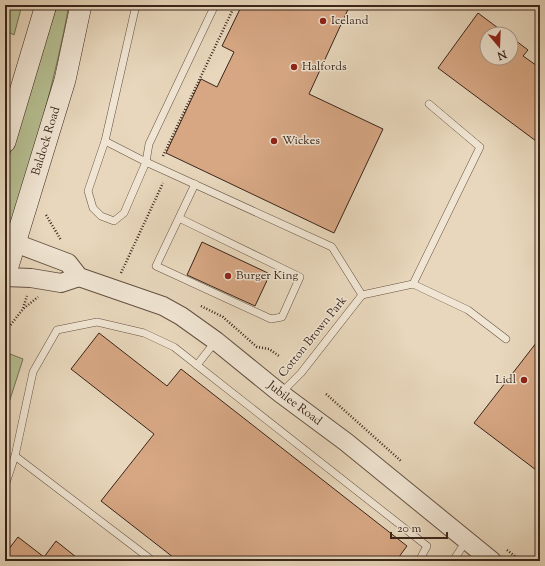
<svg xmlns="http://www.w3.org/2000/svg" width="545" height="566" font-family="'Sorts Mill Goudy',serif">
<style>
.green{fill:#b5be91;stroke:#777256}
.building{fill:#d7a784;stroke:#39251b}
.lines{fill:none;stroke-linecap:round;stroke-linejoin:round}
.service-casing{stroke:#655243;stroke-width:8}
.tertiary-casing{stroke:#655243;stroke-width:20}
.secondary-casing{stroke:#39251b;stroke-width:22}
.path{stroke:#39251b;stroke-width:2.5;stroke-dasharray:1 2;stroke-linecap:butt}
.service{stroke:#f0e5d3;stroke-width:7}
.tertiary{stroke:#f0e5d3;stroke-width:18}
.secondary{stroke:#f0e5d3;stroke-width:21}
.poi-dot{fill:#8f2418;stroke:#f0e5d3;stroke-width:1.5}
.labels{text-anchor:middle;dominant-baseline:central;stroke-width:3;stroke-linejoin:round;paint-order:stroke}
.poi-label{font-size:12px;fill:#39251b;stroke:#f0e5d3;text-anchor:start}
.street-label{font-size:12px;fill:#39251b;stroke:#f0e5d3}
</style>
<rect width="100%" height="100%" fill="#e8d7bc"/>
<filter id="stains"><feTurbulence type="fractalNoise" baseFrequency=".005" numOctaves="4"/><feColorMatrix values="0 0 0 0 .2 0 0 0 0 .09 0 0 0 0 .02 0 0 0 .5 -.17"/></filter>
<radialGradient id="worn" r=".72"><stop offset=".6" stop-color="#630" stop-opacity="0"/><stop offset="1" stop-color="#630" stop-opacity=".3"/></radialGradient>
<g class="green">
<path d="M5,5H22L14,35L5,30Z"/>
<path d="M57,5H69C55,82 33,155 9,230L5,233V169Z"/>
<path d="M5,352L23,359L5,415Z"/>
</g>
<g class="building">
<path d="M242,5H350L309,94L383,129L334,233L166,153L201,79L217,87L234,52L222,46Z"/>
<path d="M478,13L506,34H487V58H511V37L528,50L523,56L540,68V144L438,68Z"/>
<path d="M202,242L270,274L255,306L187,275Z"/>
<path d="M99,333L167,386L181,369L407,546L396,561H178L101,501L154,434L71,369Z"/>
<path d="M540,338V473L474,423Z"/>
<path d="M18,537L44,557L56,541L81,561H5V554Z"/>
</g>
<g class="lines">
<defs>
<g id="service">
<path d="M136,5L105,141L88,191L93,208L101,216L114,221L124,213L146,162L332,247L362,295"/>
<path d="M105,141L146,162L149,144L215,5"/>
<path d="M179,218L300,277L282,317L271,319L156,266L195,184"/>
<path d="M413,284L480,147L429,104"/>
<path d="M362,295L413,284L468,310L506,339"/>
<path d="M197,365L215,342"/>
<path d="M281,393L301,373L362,295"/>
<path d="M15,456L153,561"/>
<path d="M5,486L15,456L33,372L57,330L97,322L144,333L174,347L427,546L419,561"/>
<path d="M453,561L466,541"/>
</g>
<g id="tertiary">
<path id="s1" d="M5,249L15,243L68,263L79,277L163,306L181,316L216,341L280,393L346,442L492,561"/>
<path d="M5,277L31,278L61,283L79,277"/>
</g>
<g id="secondary">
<path d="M5,142L46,5"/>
<path id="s2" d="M5,276L65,80L81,5"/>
</g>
</defs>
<use href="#service" class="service-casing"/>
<use href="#tertiary" class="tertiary-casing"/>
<use href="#secondary" class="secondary-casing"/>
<g class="path">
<path d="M163,156L235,5"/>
<path d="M46,215L61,240"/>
<path d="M121,273L163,183"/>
<path d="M201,306L223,317L257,347L269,349L279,356"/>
<path d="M23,308L27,296"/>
<path d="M5,332L23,309L38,297"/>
<path d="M326,394L402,462"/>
<path d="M507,550L521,561"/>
</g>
<use href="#service" class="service"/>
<use href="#tertiary" class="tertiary"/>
<use href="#secondary" class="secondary"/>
</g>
<g class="poi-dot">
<circle cx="323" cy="21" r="4"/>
<circle cx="294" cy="67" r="4"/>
<circle cx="274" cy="141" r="4"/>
<circle cx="228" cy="276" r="4"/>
<circle cx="524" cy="380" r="4"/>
</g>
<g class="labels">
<g class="poi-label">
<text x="331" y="21">Iceland</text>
<text x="302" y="67">Halfords</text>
<text x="282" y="141">Wickes</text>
<text x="236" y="276">Burger King</text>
<text x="516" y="380" text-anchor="end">Lidl</text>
</g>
<g class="street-label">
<text stroke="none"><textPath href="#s2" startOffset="141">Baldock Road</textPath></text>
<text transform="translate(313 337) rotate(-51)">Cotton Brown Park</text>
<text stroke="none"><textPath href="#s1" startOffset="339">Jubilee Road</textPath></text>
</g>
</g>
<rect width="545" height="566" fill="none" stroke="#e8d7bc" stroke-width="20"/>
<rect x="6" y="6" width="533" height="554" fill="none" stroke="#39251b" stroke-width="2"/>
<rect x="10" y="10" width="525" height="546" fill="none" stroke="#39251b"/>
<g transform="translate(499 46) rotate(161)"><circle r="19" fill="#f0e5d3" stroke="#a79889"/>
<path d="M0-3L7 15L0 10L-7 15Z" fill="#8f2418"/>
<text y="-6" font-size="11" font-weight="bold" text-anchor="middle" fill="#39251b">N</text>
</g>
<path d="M391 532v6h56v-6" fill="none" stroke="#39251b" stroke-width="2"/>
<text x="397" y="532" font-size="12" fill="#39251b" stroke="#f0e5d3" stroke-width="3" paint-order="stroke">20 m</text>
<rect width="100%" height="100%" filter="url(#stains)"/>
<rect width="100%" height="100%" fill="url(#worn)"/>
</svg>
